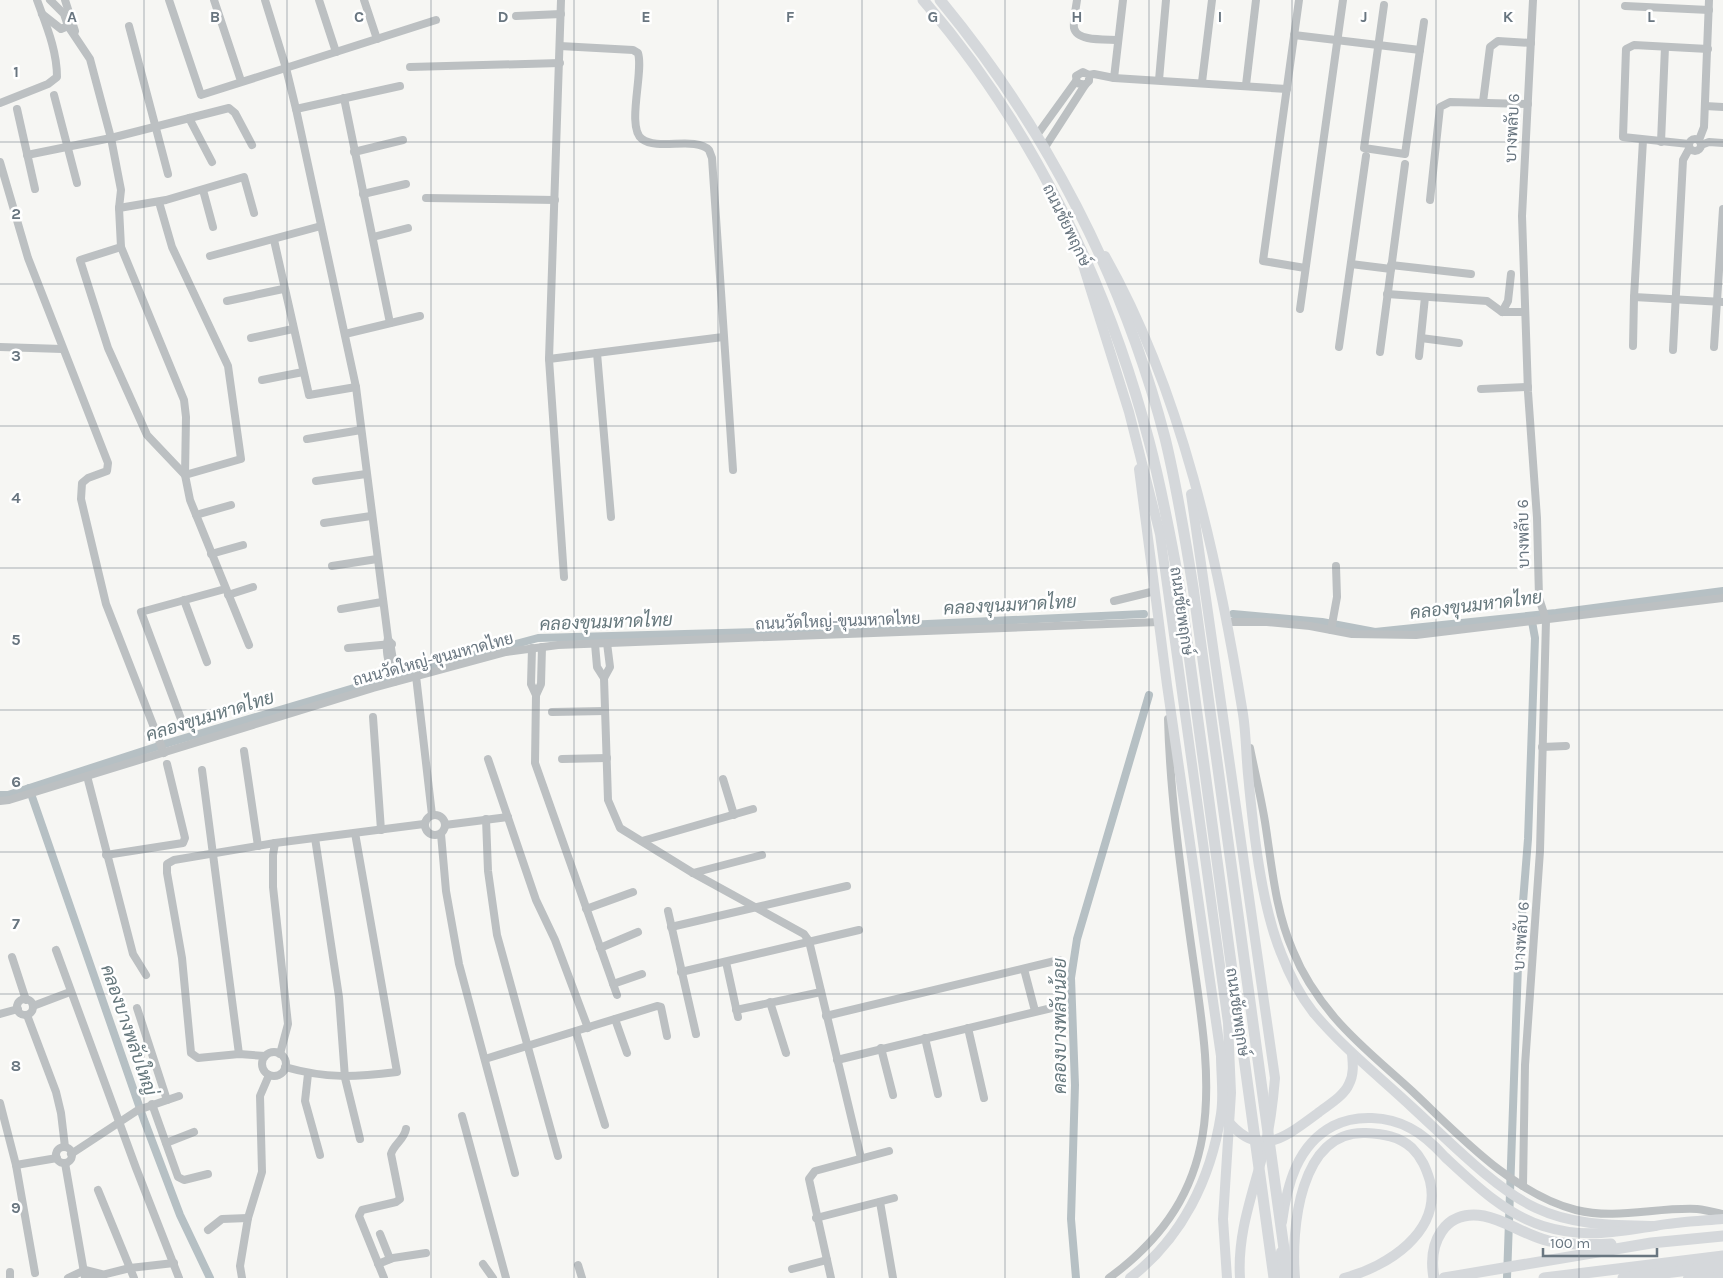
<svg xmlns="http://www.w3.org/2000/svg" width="1723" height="1278" font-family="Karla,Sarabun,sans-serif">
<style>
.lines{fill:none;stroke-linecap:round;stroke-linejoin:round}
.canal{stroke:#b6c0c4;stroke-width:8}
.street{stroke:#bcc0c2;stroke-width:8}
.secondary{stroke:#d5d8db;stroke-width:10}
.primary{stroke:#d5d8db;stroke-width:11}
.grid{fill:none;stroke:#697680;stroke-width:1;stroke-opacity:0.55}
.labels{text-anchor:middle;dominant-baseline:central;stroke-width:5;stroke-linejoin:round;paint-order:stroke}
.street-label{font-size:16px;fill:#697680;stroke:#fff}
.water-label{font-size:18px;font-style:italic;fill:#65777c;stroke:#fff}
.grid-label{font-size:16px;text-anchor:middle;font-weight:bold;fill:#697680;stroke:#fff;stroke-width:5;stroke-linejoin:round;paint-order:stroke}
</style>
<rect width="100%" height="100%" fill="#f6f6f3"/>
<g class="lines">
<g class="canal">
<path d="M1233,614L1322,622L1375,632L1556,613L1723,591"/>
<path d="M29,788L144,1120L180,1215L210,1278"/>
<path d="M0,795H8L168,743L381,680L538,638L758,632L1144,614"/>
<path d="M1076,1278L1071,1219L1075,1085L1071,978L1077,939L1149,695"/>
<path d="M1507,1278L1518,965L1528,839L1535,638L1531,616"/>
</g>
<g class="street">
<path d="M65,0L75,31"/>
<path d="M169,0L201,95L436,20"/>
<path d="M214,0L241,81"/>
<path d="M265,0L286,68L296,109L356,387L388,638C384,654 391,667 394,682"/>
<path d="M319,0L336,52"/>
<path d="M364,0L377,39"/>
<path d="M561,0L549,359L564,577"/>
<path d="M1077,0C1076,8 1073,20 1074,28C1077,42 1107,39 1118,40"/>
<path d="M1299,0L1263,261L1305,268"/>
<path d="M1384,5L1364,148L1405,154L1424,22"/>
<path d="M1625,6L1709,10"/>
<path d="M42,14L61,29L68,26L64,14L50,0"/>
<path d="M516,16L561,14"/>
<path d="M68,26L90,59L111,138L121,190L119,208L121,247L184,400L186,417L185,475L190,500L249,645"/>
<path d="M129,26L168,174"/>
<path d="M1294,35L1420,50"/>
<path d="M560,46L633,50L638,53C644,72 626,127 642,139C658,151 695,136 709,150L712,158L733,470"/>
<path d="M410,67L560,63"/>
<path d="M1089,75V81L1085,85L1077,83L1076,76L1083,72L1089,75L1094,74L1114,78L1287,89"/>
<path d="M1114,78L1123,0"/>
<path d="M1159,80L1166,0"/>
<path d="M1202,82L1212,0"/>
<path d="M1246,85L1256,0"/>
<path d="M54,95L77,183"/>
<path d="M344,98L390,323"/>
<path d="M1483,102L1490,47L1498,41L1531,43"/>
<path d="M0,103L48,84L57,77C57,50 46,25 37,0"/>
<path d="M1705,106L1723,107"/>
<path d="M17,109L35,189"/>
<path d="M296,109L400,86"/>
<path d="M189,118L212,162"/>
<path d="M1037,135L1076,81"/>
<circle cx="1695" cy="145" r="6"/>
<path d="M1643,140L1634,297L1723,302"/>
<path d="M1699,140L1704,127L1709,0"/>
<path d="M1661,142L1665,47"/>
<path d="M1689,144L1623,137L1626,49L1634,45L1708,49"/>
<path d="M1701,145L1709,142L1723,143"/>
<path d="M1045,147L1085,85"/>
<path d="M354,152L403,140"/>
<path d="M27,155L111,138L229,108L235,113L252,145"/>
<path d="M0,162L28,258L108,463L107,471L88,478L82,483L81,499L106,604L164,753"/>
<path d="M203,190L213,227"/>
<path d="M363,194L406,184"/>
<path d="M426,198L555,200"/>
<path d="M1430,200L1440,107L1450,102L1528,104"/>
<path d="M119,208L166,200L244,177L254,213"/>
<path d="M373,237L408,228"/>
<path d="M274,240L309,395L356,387"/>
<path d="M121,247L80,260L108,348L147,435L185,475L241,459L228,366L172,247L159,202"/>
<path d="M210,256L321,226"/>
<path d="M1351,264L1391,269"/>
<path d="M1391,265L1471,274"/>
<path d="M1387,294L1487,301L1502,312H1525"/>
<path d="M227,301L283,289"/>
<path d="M1300,309L1343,0"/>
<path d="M1502,312L1508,301L1511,274"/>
<path d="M345,334L420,316"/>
<path d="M251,338L293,329"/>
<path d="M1421,338L1459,343"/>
<path d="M1633,346L1634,297"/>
<path d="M0,347L62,349"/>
<path d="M1339,347L1366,156"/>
<path d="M1714,347L1723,209"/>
<path d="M1673,350L1683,160L1689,149"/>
<path d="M1380,352L1405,164"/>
<path d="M597,353L611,517"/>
<path d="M1419,356L1425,297"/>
<path d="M549,359L723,337"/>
<path d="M262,380L303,372"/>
<path d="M1481,389L1528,387"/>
<path d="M307,439L361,430"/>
<path d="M316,481L366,474"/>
<path d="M196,515L231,505"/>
<path d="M324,523L371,516"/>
<path d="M211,554L243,545"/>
<path d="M332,566L377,559"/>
<path d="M228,595L253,587"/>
<path d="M184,600L207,662"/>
<path d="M1114,601L1155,591"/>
<path d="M341,609L382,602"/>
<path d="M1226,622H1267L1310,626L1352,634L1416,635L1723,598"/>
<path d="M1331,630L1337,597L1336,566"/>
<path d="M390,642L393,660L390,665"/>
<path d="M607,643L610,667L604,678L608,800L620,828L693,873L804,934L809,941L861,1158"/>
<path d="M595,644L597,667L604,678"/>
<path d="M542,647L541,684L536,695L535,763L617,995"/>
<path d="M348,648L392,644"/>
<path d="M532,648L531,684L536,695"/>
<path d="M416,676L432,815"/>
<path d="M552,712L605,711"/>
<path d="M373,717L381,830"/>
<path d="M181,719L141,612L225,589"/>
<path d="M1542,747L1566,746"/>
<path d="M1250,748C1255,773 1261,797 1265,822C1272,866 1275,910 1293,951C1303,976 1318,998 1335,1018C1358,1045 1386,1067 1412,1091C1458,1134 1513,1194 1576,1210C1616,1220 1657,1207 1697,1209C1706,1210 1714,1212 1723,1214"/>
<path d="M244,751L258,846"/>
<path d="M488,759L536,900L555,940L588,1028"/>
<path d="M562,759L607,758"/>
<path d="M202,770L239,1054"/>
<path d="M87,776L133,954L146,975"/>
<path d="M723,779L734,815"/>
<path d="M0,801L9,800L373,688L506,652L558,645L1159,622"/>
<circle cx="435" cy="825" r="10"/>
<path d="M486,819L488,871L497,935L558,1156"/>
<path d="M445,825L508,817"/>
<path d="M441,834L446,891L459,964L515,1173"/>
<path d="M315,838L339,997L345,1078L360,1139"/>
<path d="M642,841L753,809"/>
<path d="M275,843L273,855V887L288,1024L280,1054"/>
<path d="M106,855L183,843L185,838L167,764"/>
<path d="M693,873L762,855"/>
<path d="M586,909L633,892"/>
<path d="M668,911L696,1034"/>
<path d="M671,927L847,886"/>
<path d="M600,948L638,932"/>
<path d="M56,950L136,1168L179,1278"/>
<path d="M12,957L26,1000"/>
<path d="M726,962L738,1017"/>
<path d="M1024,969L1035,1011"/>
<path d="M681,972L859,930"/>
<path d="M613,984L642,974"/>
<circle cx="25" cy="1007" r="8"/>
<path d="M770,1002L786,1053"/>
<path d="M33,1006L70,992"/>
<path d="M137,1008L167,1100"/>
<path d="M736,1010L821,992"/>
<path d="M0,1014L18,1009"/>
<path d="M27,1015L56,1092L61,1113L65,1147"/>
<path d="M826,1016L1059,960"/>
<path d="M615,1019L627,1053"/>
<path d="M968,1028L984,1098"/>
<path d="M576,1032L605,1125"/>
<path d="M925,1038L938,1094"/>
<path d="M881,1048L893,1095"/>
<circle cx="274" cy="1064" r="12"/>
<path d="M265,1056L239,1054L198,1058L191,1053L182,958L167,873V864L174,860L275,843L424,824"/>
<path d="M485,1059L657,1006L661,1007L667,1036"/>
<path d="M837,1060L1060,1006"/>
<path d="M285,1067C327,1079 355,1077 397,1072L355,833"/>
<path d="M308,1074L305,1101L320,1155"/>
<path d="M0,1103L16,1165L35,1273"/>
<path d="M152,1104L178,1177L184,1180L208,1174"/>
<path d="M462,1116L506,1278"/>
<path d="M166,1143L194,1132"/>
<circle cx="64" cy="1155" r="8"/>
<path d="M71,1154L138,1110L179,1096"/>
<path d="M65,1163L85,1278"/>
<path d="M16,1165L57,1158"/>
<path d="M1523,1186L1525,1065L1540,851L1546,620L1539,598L1537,518L1528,392L1522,216L1533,0"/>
<path d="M98,1190L134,1278"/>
<path d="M880,1202L893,1278"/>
<path d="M816,1218L894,1198"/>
<path d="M208,1230L222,1219L248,1218"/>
<path d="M380,1234L390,1259"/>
<path d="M378,1264L393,1258L426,1253"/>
<path d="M483,1264L493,1278"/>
<path d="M578,1265L582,1278"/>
<path d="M792,1269L827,1260"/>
<path d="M10,1278V1272"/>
<path d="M68,1278L85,1270L101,1274"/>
<path d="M90,1278L130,1268L174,1263"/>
<path d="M242,1278L240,1266L248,1218L262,1172L260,1096L269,1075"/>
<path d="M384,1278L359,1216L362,1210L396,1202L400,1199L391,1154C394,1144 404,1140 406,1129"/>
<path d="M831,1278L809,1179L815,1171L889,1151"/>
<path d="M1109,1278C1236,1185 1209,1073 1190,937C1180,865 1170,792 1168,719"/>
</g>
<g class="secondary">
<path d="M1105,256C1182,392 1218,560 1243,714C1246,733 1246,754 1248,774C1253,828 1261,904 1281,953C1289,974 1299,994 1313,1012C1343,1048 1380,1077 1414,1109C1448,1140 1495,1189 1536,1208C1574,1226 1614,1225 1655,1226"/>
<path d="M1083,265L1129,412L1160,534L1228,1023L1231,1093L1223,1219L1227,1278"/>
<path d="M1191,494L1275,1078C1273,1102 1270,1127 1264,1150C1253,1193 1237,1233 1240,1278"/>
<path d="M1227,1120C1260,1160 1285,1137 1318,1113C1328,1105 1344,1096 1349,1084C1354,1075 1353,1064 1352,1054"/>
<path d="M1282,1222C1287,1185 1297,1145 1333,1126C1356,1114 1388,1116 1410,1128C1424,1135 1435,1146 1445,1157C1474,1184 1505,1214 1543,1226C1585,1239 1613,1232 1655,1226C1677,1222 1700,1221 1723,1219"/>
<path d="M1130,1278C1182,1238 1211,1179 1221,1114C1224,1095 1221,1075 1221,1056L1167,685L1139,469"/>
<path d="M1280,1278L1281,1252"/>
<path d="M1295,1278C1291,1230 1299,1130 1366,1133C1383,1134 1399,1136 1412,1148C1422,1158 1426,1168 1430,1181C1442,1232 1387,1267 1344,1278"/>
<path d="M1688,1278L1723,1274"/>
</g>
<g class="primary">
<path d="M923,0C1031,125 1107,281 1149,441C1162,490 1171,539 1180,589L1274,1278"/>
<path d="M940,0C1046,128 1123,277 1165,438C1177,487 1185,537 1193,587L1288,1278"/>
<path d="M1434,1278C1428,1244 1443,1209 1484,1216C1506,1220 1526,1236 1549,1241C1569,1245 1591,1245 1611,1244"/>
<path d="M1444,1278L1651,1243L1723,1236"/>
<path d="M1544,1278L1723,1256"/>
<path d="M1623,1278L1723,1266"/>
</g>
</g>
<path class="grid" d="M144,0V1278M287,0V1278M431,0V1278M574,0V1278M718,0V1278M862,0V1278M1005,0V1278M1149,0V1278M1292,0V1278M1436,0V1278M1579,0V1278M0,142H1723M0,284H1723M0,426H1723M0,568H1723M0,710H1723M0,852H1723M0,994H1723M0,1136H1723"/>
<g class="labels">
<g class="street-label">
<text transform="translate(1512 128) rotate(-87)">บางพลับ 6</text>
<text transform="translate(1067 225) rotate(64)">ถนนชัยพฤกษ์</text>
<text transform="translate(1523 534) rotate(-91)">บางพลับ 6</text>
<text transform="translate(1182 611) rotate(82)">ถนนชัยพฤกษ์</text>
<text transform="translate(838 621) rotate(-2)">ถนนวัดใหญ่-ขุนมหาดไทย</text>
<text transform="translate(433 659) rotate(-15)">ถนนวัดใหญ่-ขุนมหาดไทย</text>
<text transform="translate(1521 936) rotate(-86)">บางพลับ 6</text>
<text transform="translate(1238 1012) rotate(82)">ถนนชัยพฤกษ์</text>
</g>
<g class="water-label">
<text transform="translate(1010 605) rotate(-3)">คลองขุนมหาดไทย</text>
<text transform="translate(1476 605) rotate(-7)">คลองขุนมหาดไทย</text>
<text transform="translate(606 622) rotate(-2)">คลองขุนมหาดไทย</text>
<text transform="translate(210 716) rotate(-17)">คลองขุนมหาดไทย</text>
<text transform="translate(1060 1026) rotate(-90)">คลองบางพลับน้อย</text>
<text transform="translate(129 1030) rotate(71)">คลองบางพลับใหญ่</text>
</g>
</g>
<g class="grid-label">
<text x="72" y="22">A</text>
<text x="215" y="22">B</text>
<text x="359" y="22">C</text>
<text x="503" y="22">D</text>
<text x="646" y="22">E</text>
<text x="790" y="22">F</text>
<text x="933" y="22">G</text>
<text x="1077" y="22">H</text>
<text x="1220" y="22">I</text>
<text x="1364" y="22">J</text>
<text x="1508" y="22">K</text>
<text x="1651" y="22">L</text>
<text x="16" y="77">1</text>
<text x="16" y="219">2</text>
<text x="16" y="361">3</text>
<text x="16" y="503">4</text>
<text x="16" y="645">5</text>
<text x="16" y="787">6</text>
<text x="16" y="929">7</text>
<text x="16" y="1071">8</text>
<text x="16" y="1213">9</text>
</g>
<path d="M1543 1248v8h114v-8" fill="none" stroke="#697680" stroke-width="2.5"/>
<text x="1550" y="1248" font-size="15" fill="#697680" stroke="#ffffff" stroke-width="4" paint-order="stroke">100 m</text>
</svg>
